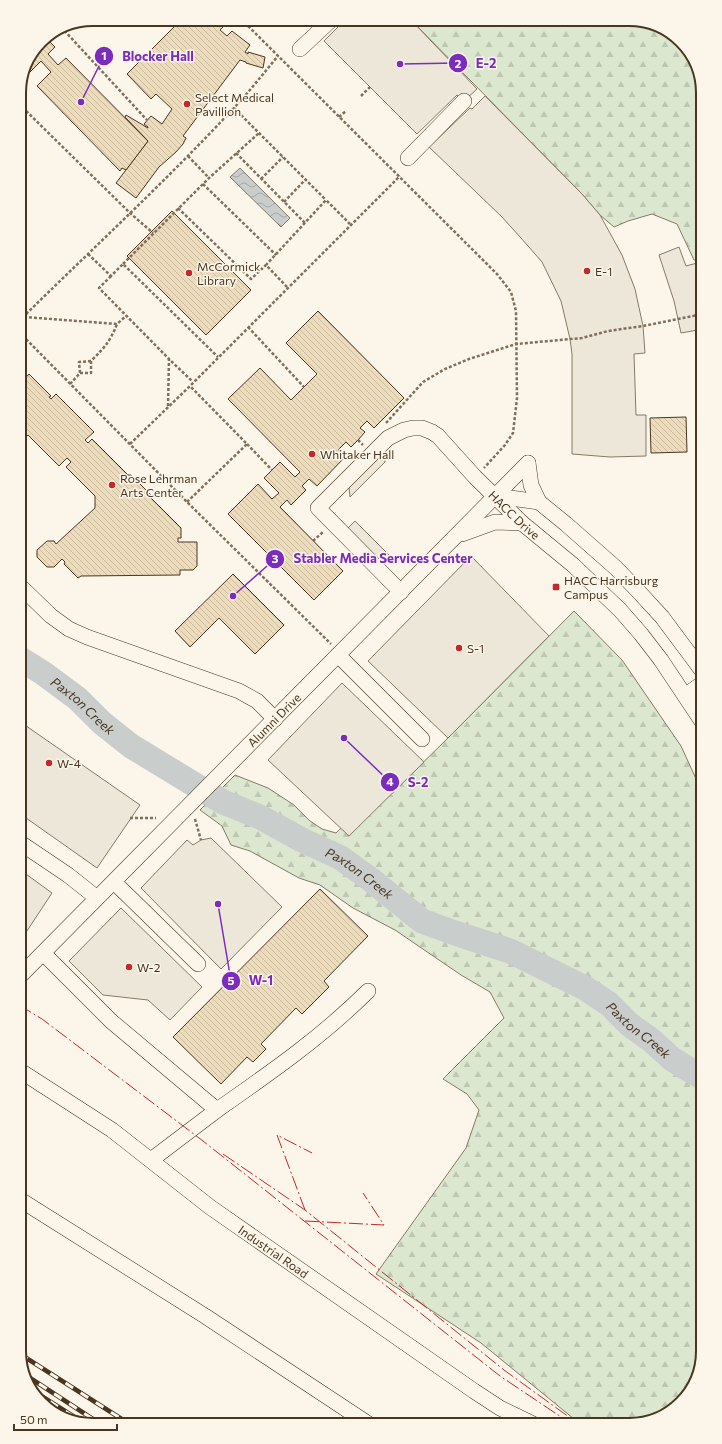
<svg xmlns="http://www.w3.org/2000/svg" width="722" height="1444" font-family="Commissioner,sans-serif">
<style>
.forest{fill:url(#forest-firs);stroke:#887966}
.parking{fill:#ede7d9;stroke:#887966}
.water{fill:url(#water-waves);stroke:#887966}
.lines{fill:none;stroke-linecap:round;stroke-linejoin:round}
.river{stroke:#c9cecd;stroke-width:25}
.building{fill:url(#building-back-hatch);stroke:#4a3520}
.minor-casing{stroke:#4a3520;stroke-width:16}
.path{stroke:#7f6f5c;stroke-width:2.5;stroke-dasharray:3 2;stroke-linecap:butt}
.minor{stroke:#fbf6e9;stroke-width:15}
.rail-casing{stroke:#4a3520;stroke-width:4.5}
.rail{stroke:#fbf6e9;stroke-width:3;stroke-dasharray:9;stroke-linecap:butt}
.power{stroke:#c62828;stroke-width:1;stroke-dasharray:14 3 2 3;stroke-linecap:butt}
.poi-dot{fill:#c62828;stroke:#fbf6e9;stroke-width:1.5}
.labels{text-anchor:middle;dominant-baseline:central;stroke-width:3;stroke-linejoin:round;paint-order:stroke}
.poi-label{font-size:12px;fill:#4a3520;stroke:#fbf6e9;text-anchor:start}
.street-label{font-size:12px;fill:#4a3520;stroke:#fbf6e9}
.water-label{font-size:13px;font-style:italic;fill:#4a3520;stroke:#fbf6e9}
.rim{fill:none;stroke:#4a3520;stroke-width:2}
.leader{fill:none;stroke:#7b2cbf;stroke-width:1.5}
.callout-dot{fill:#7b2cbf;stroke:#fbf6e9;stroke-width:1.5}
.mark-label{font-size:12px;text-anchor:middle;font-weight:bold;fill:#fff}
.callout-label{font-size:13px;text-anchor:middle;font-weight:bold;fill:#7b2cbf;stroke:#fbf6e9;stroke-width:3;stroke-linejoin:round;paint-order:stroke}
</style>
<defs>
<pattern id="forest-firs" width="22" height="20" patternUnits="userSpaceOnUse"><rect width="22" height="20" fill="#dce7d0"/><path d="M5 1l3.5 6h-7zM16 11l3.5 6h-7z" fill="#bec7b2"/></pattern>
<pattern id="water-waves" width="16" height="10" patternUnits="userSpaceOnUse"><rect width="16" height="10" fill="#c9cecd"/><path d="M0 5q4-4 8 0t8 0" fill="none" stroke="#a5a8a6"/></pattern>
<pattern id="building-back-hatch" width="6" height="6" patternUnits="userSpaceOnUse"><rect width="6" height="6" fill="#ecdcbc"/><path d="M-1 5l2 2M0 0l6 6M5-1l2 2" fill="none" stroke="#ccbda1"/></pattern>
</defs>
<rect width="100%" height="100%" fill="#fbf6e9"/>
<g class="forest">
<path d="M410,19H634L674,34L697,65L703,93V260H694L677,224L652,214L628,221L614,227L600,215L582,194Z"/>
<path d="M574,611L622,660L681,746L703,794V1351L690,1392L657,1419L629,1425H594L574,1419L481,1343L376,1274L466,1148L479,1110L467,1094L443,1079L504,1018L490,992L461,975L395,930L353,908L320,885L299,878L250,851L231,845L222,826L200,810L235,775L268,788L294,805L310,821L322,829L336,833L341,828L349,835L448,738Z"/>
</g>
<g class="parking">
<path d="M346,19H410L477,89L464,101L457,95L417,134L324,41Z"/>
<path d="M485,96L582,194L600,215L622,255L635,289L643,326L645,353L634,354L636,415H646V456L610,457L572,454V354L570,339L561,301L542,262L521,238L501,216L429,147L470,108L472,109Z"/>
<path d="M679,247L686,266L701,262L703,266V329L681,333L674,301L659,255Z"/>
<path d="M383,443L385,462L350,497L348,477Z"/>
<path d="M355,521L390,556L378,569L343,533Z"/>
<path d="M471,556L549,636L448,738L368,661Z"/>
<path d="M342,683L424,762L349,836L268,760Z"/>
<path d="M19,721L140,805L97,868L19,813Z"/>
<path d="M211,838L282,907L221,969L141,888L187,840L193,845L201,840Z"/>
<path d="M19,869L52,893L19,943Z"/>
<path d="M121,908L202,987L170,1020L148,1000L103,995L69,961Z"/>
</g>
<path class="water" d="M240,168L290,218L281,227L230,177Z"/>
<g class="lines">
<path class="river" id="s1" d="M19,658L43,673L78,699L102,723L131,746L223,802L260,817L302,840L341,858L370,879L422,921L455,933L510,951L585,988L609,1004L630,1025L651,1040L672,1059L703,1078"/>
</g>
<g class="building">
<path d="M182,19H231L220,30L227,36L232,31L250,45L245,52L248,54V52L265,57L263,68L246,63V62L240,60L183,136L186,138L183,144L176,152L159,167L136,198L116,183L148,141L125,117L126,115L148,128V127L144,124L151,116L162,124L172,109L156,94L151,99L127,74Z"/>
<path d="M45,37L55,47L48,54L58,65L66,58L148,141L126,170L122,168L120,171L37,86L51,72L41,61L29,73L27,71L41,41Z"/>
<path d="M172,211L251,290L206,335L127,256Z"/>
<path d="M318,311L404,398L374,428L367,421L360,428L365,432L358,440L351,447L346,442L338,450L345,457L317,486L309,479L302,486L306,490L291,505L287,500L280,507L343,571L314,600L228,514L258,484L272,499L279,493L264,478L280,462L295,477L300,472L228,399L260,368L291,400L317,374L286,343Z"/>
<path d="M29,374L51,396L49,397L51,399L56,394L94,432L85,440L88,443L92,439L128,475H131L151,495V498L181,528V538H178V542H197V566L193,570H180V575L81,576L78,578L64,564L65,562L62,559L54,567H47L37,557V550L47,541H54L56,544L95,508V496L66,467L71,462L67,458L59,466L28,435L19,444V385Z"/>
<path d="M686,417L687,452L651,453L650,418Z"/>
<path d="M233,574L284,625L255,654L219,618L190,647L175,631Z"/>
<path d="M320,889L368,936L324,981L329,987L302,1014L296,1008L261,1044L266,1049L253,1062L247,1057L221,1084L173,1037Z"/>
</g>
<g class="lines">
<defs>
<g id="minor">
<path d="M300,49L332,19"/>
<path d="M408,158L464,101"/>
<path d="M528,463L531,485L539,502"/>
<path d="M496,496L539,502L566,524L616,568L639,592L662,617L703,672"/>
<path d="M462,534L495,522L522,523"/>
<path d="M19,585L51,616L69,629L87,637L239,691L257,701L275,719"/>
<path id="s2" d="M401,592L318,508L388,438L404,430L413,428H422L432,432L438,436L475,477L522,523L573,565L620,610L641,634L661,660L703,723"/>
<path d="M338,655L422,739"/>
<path d="M686,695L703,683"/>
<path d="M19,842L68,875L97,898"/>
<path d="M114,882L198,964"/>
<path d="M43,953L111,1021L217,1110L151,1160"/>
<path id="s3" d="M19,977L528,463"/>
<path id="s4" d="M19,1070L112,1130L210,1207L474,1391L500,1408L535,1425"/>
<path d="M217,1110C270,1073 322,1037 368,991"/>
<path d="M19,1199L205,1316L370,1425"/>
</g>
</defs>
<use href="#minor" class="minor-casing"/>
<g class="path">
<path d="M241,19L497,274L511,292L516,311L517,398L513,433L505,445L484,468"/>
<path d="M61,27L147,120"/>
<path d="M48,40L65,25"/>
<path d="M361,96L370,87"/>
<path d="M19,104L130,213L153,233"/>
<path d="M234,108L326,200"/>
<path d="M339,117L346,111"/>
<path d="M236,153L305,223"/>
<path d="M188,156L209,178"/>
<path d="M261,179L283,157"/>
<path d="M203,184L276,255"/>
<path d="M284,202L305,180"/>
<path d="M178,208L251,279L266,265"/>
<path d="M88,254L111,276L123,264L218,357"/>
<path d="M123,264L209,178L259,133"/>
<path d="M111,276L99,288L169,359"/>
<path d="M287,287L266,265L326,200L350,224"/>
<path d="M24,317L117,324L126,316"/>
<path d="M19,321C90,251 164,183 233,109C249,92 263,74 278,56"/>
<path d="M248,327L304,387"/>
<path d="M19,332L187,502L331,644"/>
<path d="M80,373H91V361"/>
<path d="M70,384L80,373L79,362L91,361C104,348 110,342 117,324"/>
<path d="M168,406L169,359L193,382"/>
<path d="M386,423L423,382L445,369L469,359L516,344L582,338L608,331L643,326L703,314"/>
<path d="M358,440L363,445"/>
<path d="M130,444L190,386L400,176"/>
<path d="M247,444L272,470"/>
<path d="M187,502L247,444L190,386"/>
<path d="M313,541L323,532"/>
<path d="M130,818H156"/>
<path d="M195,819L201,840"/>
</g>
<use href="#minor" class="minor"/>
<defs>
<g id="rail">
<path d="M20,1354L131,1425"/>
<path d="M24,1374L102,1425"/>
<path d="M35,1392L84,1423"/>
</g>
</defs>
<use href="#rail" class="rail-casing"/>
<use href="#rail" class="rail"/>
<g class="power">
<path d="M19,1005L42,1019L203,1141L500,1376L573,1425"/>
<path d="M223,1154L305,1210L504,1370L580,1425"/>
<path d="M305,1210L277,1135L312,1153"/>
<path d="M305,1221L384,1225L363,1193"/>
</g>
</g>
<g class="poi-dot">
<circle cx="187" cy="104" r="4"/>
<circle cx="587" cy="271" r="4"/>
<circle cx="189" cy="273" r="4"/>
<circle cx="312" cy="454" r="4"/>
<circle cx="112" cy="485" r="4"/>
<rect x="552" y="583" width="8" height="8" rx="2"/>
<circle cx="459" cy="648" r="4"/>
<circle cx="49" cy="763" r="4"/>
<circle cx="129" cy="967" r="4"/>
</g>
<g class="labels">
<g class="poi-label">
<text x="195" y="97">Select Medical<tspan x="195" dy="14">Pavillion</tspan></text>
<text x="197" y="266">McCormick<tspan x="197" dy="14">Library</tspan></text>
<text x="595" y="271">E-1</text>
<text x="320" y="454">Whitaker Hall</text>
<text x="120" y="478">Rose Lehrman<tspan x="120" dy="14">Arts Center</tspan></text>
<text x="564" y="580">HACC Harrisburg<tspan x="564" dy="14">Campus</tspan></text>
<text x="467" y="648">S-1</text>
<text x="57" y="763">W-4</text>
<text x="137" y="967">W-2</text>
</g>
<g class="street-label">
<text stroke="none"><textPath href="#s2" startOffset="381">HACC Drive</textPath></text>
<text stroke="none"><textPath href="#s3" startOffset="362">Alumni Drive</textPath></text>
<text stroke="none"><textPath href="#s4" startOffset="313">Industrial Road</textPath></text>
</g>
<g class="water-label">
<text stroke="none"><textPath href="#s1" startOffset="80">Paxton Creek</textPath></text>
<text stroke="none"><textPath href="#s1" startOffset="405">Paxton Creek</textPath></text>
<text stroke="none"><textPath href="#s1" startOffset="729">Paxton Creek</textPath></text>
</g>
</g>
<path d="M0 0H722V1444H0ZM93 26H629A67 67 0 0 1 696 93V1351A67 67 0 0 1 629 1418H93A67 67 0 0 1 26 1351V93A67 67 0 0 1 93 26Z" fill="#fbf6e9" fill-rule="evenodd"/>
<path class="rim" d="M93 26H629A67 67 0 0 1 696 93V1351A67 67 0 0 1 629 1418H93A67 67 0 0 1 26 1351V93A67 67 0 0 1 93 26Z"/>
<path class="leader" d="M81 102L104 56M400 64L458 63M233 596L275 559M344 738L390 782M218 904L231 981"/>
<g class="callout-dot">
<circle cx="81" cy="102" r="4"/>
<circle cx="400" cy="64" r="4"/>
<circle cx="233" cy="596" r="4"/>
<circle cx="344" cy="738" r="4"/>
<circle cx="218" cy="904" r="4"/>
<circle cx="104" cy="56" r="10"/>
<circle cx="458" cy="63" r="10"/>
<circle cx="275" cy="559" r="10"/>
<circle cx="390" cy="782" r="10"/>
<circle cx="231" cy="981" r="10"/>
</g>
<g class="mark-label">
<text x="104" y="60">1</text>
<text x="458" y="68">2</text>
<text x="275" y="563">3</text>
<text x="390" y="786">4</text>
<text x="231" y="985">5</text>
</g>
<g class="callout-label">
<text x="158" y="61">Blocker Hall</text>
<text x="486" y="68">E-2</text>
<text x="383" y="563">Stabler Media Services Center</text>
<text x="418" y="787">S-2</text>
<text x="261" y="985">W-1</text>
</g>
<path d="M14 1424v6h103v-6" fill="none" stroke="#4a3520" stroke-width="2"/>
<text x="20" y="1424" font-size="12" fill="#4a3520" stroke="#fbf6e9" stroke-width="3" paint-order="stroke">50 m</text>
</svg>
